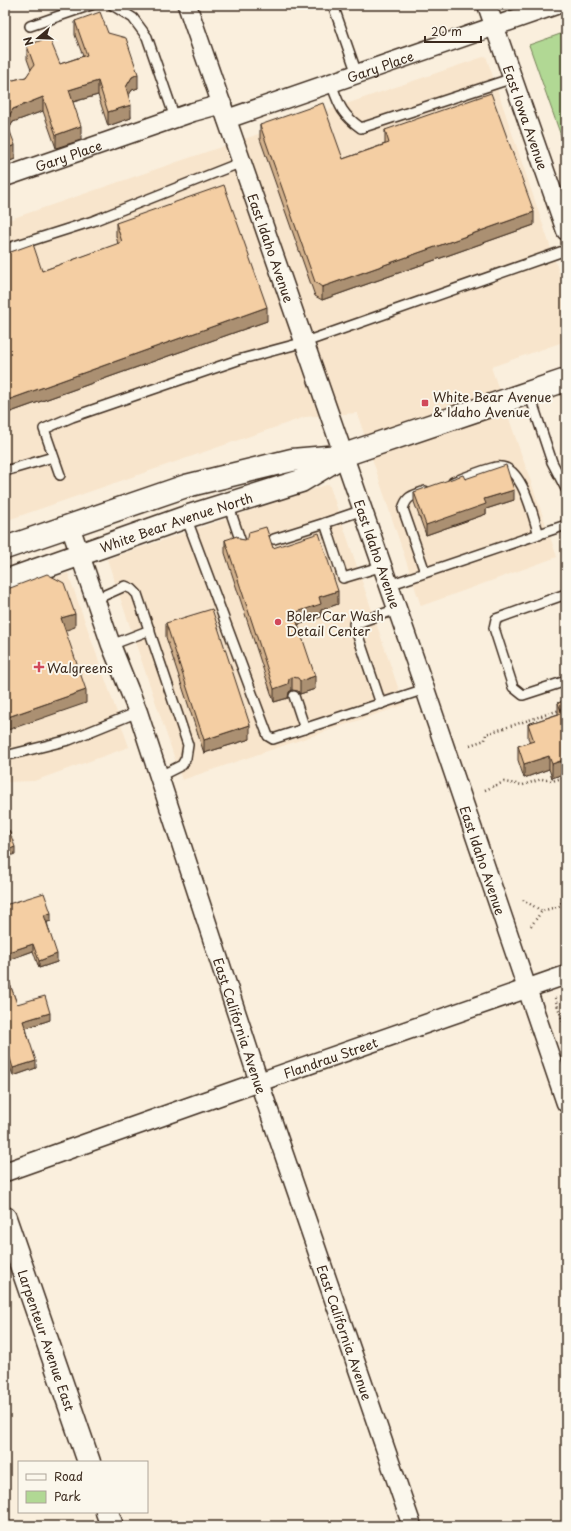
<svg xmlns="http://www.w3.org/2000/svg" width="571" height="1531" font-family="'Playpen Sans',sans-serif">
<style>
.built{fill:#f8e5cc}
.green{fill:#b1d894;stroke:#768159}
.lines{fill:none;stroke-linecap:round;stroke-linejoin:round}
.lane-casing{stroke:#3b2a1e;stroke-width:12}
.street-casing{stroke:#3b2a1e;stroke-width:21}
.secondary-casing{stroke:#3b2a1e;stroke-width:25}
.path{stroke:#3b2a1e;stroke-width:2.5;stroke-dasharray:1 3;stroke-linecap:butt}
.lane{stroke:#fbf7ec;stroke-width:9}
.street{stroke:#fbf7ec;stroke-width:18}
.secondary{stroke:#fbf7ec;stroke-width:22}
.wall{fill:#d2b18c;stroke:#3b2a1e}
.shaded-wall{fill:#ab9072;stroke:#3b2a1e}
.building{fill:#f4cea3;stroke:#3b2a1e}
.poi-dot{fill:#d1495b;stroke:#fbf7ec;stroke-width:1.5}
.labels{text-anchor:middle;dominant-baseline:central;stroke-width:4;stroke-linejoin:round;paint-order:stroke}
.street-label{font-size:13px;fill:#3b2a1e;stroke:#fbf7ec}
.poi-label{font-size:13px;fill:#3b2a1e;stroke:#fbf7ec;text-anchor:start}
</style>
<rect width="100%" height="100%" fill="#faefdd"/>
<filter id="ink" filterUnits="userSpaceOnUse"><feTurbulence type="fractalNoise" baseFrequency=".025" numOctaves="2"/><feDisplacementMap in="SourceGraphic" scale="8" xChannelSelector="R" yChannelSelector="G"/><feConvolveMatrix kernelMatrix="1 2 1 2 8 2 1 2 1" color-interpolation-filters="sRGB"/></filter>
<g filter="url(#ink)">
<g class="built">
<path d="M486,56L566,293V341L491,367L557,557L421,606L357,413L305,417L5,521V221Z"/>
<path d="M329,484L404,705L182,780L107,559Z"/>
<path d="M68,573L129,747L34,781L5,782V595Z"/>
</g>
<path class="green" d="M566,32V150L529,45Z"/>
<g class="lines">
<defs>
<g id="lane">
<path d="M112,5L133,18L147,37L175,118"/>
<path d="M333,5L357,74"/>
<path d="M30,26L91,5"/>
<path d="M331,83C339,105 341,114 361,128L513,78"/>
<path d="M5,249L93,221L242,162"/>
<path d="M529,393L552,462L566,489"/>
<path d="M5,471L53,457"/>
<path d="M60,475L44,429L72,417L238,360L305,342L566,250"/>
<path d="M453,482C467,477 482,470 496,467C522,462 533,517 539,535"/>
<path d="M425,491C413,496 407,495 403,509L425,572"/>
<path d="M228,504L243,548"/>
<path d="M363,510L325,523L343,578L383,566"/>
<path d="M186,517L268,736L273,739L425,689"/>
<path d="M274,539L325,523"/>
<path d="M389,585L566,525"/>
<path d="M566,594L496,619L494,628L513,687L523,695L566,681"/>
<path d="M96,599L125,586L132,589L137,594L188,745L186,758L182,765L158,777"/>
<path d="M111,645L150,630"/>
<path d="M294,696L305,729"/>
<path d="M381,704L354,624L397,609"/>
<path d="M5,756L69,740L138,712"/>
</g>
<g id="street">
<path id="s1" d="M187,5L425,689L566,1103"/>
<path id="s2" d="M487,5L566,231"/>
<path id="s3" d="M227,119L556,5"/>
<path id="s4" d="M5,177L193,112L222,104"/>
<path id="s5" d="M70,526L111,645L138,712L259,1082L412,1526"/>
<path id="s6" d="M5,1172L239,1089L566,975"/>
</g>
<g id="secondary">
<path d="M5,548L186,486L292,460L339,456"/>
<path id="s7" d="M5,581L186,517L301,481L344,455L566,380"/>
<path id="s8" d="M5,1218L89,1462"/>
<path d="M107,1512L112,1526"/>
</g>
</defs>
<use href="#lane" class="lane-casing"/>
<use href="#street" class="street-casing"/>
<use href="#secondary" class="secondary-casing"/>
<g class="path">
<path d="M470,745L485,740L486,734L566,708"/>
<path d="M485,790L504,782L523,785L542,779L552,781L566,777"/>
<path d="M523,900L542,911"/>
<path d="M531,926L542,911L560,906L566,890"/>
<path d="M555,998L566,1031"/>
</g>
<use href="#lane" class="lane"/>
<use href="#street" class="street"/>
<use href="#secondary" class="secondary"/>
</g>
<g class="wall">
<path d="M75,21L108,33L138,88L132,90L128,96L131,118L108,126L98,95L73,102L81,140L56,148L43,111L13,122L9,129L15,159L5,163V82L26,77L31,70L27,59V46L60,64L83,56L75,35Z"/>
<path d="M260,125L343,159L385,144V130L534,225L322,300L315,296L260,139Z"/>
<path d="M116,223L267,321L5,414V254L42,271L118,244L116,236Z"/>
<path d="M465,479L514,500L486,509V514L426,535L414,502V492Z"/>
<path d="M239,539L273,548L338,604L321,610V617L298,625L315,689L300,694L298,691L292,690L289,692L288,698L274,702L225,553V540Z"/>
<path d="M166,623L250,739L204,753L166,637Z"/>
<path d="M566,700V773L552,778L549,769L524,778L518,760V746L530,742L528,738V724L558,714V703Z"/>
<path d="M5,905L51,921L47,922L57,962L39,968L33,951L5,961Z"/>
<path d="M5,970L17,1004L50,1020L26,1028L36,1068L13,1076L5,1050Z"/>
</g>
<g class="shaded-wall">
<path d="M138,74V88L132,90L126,100V87L132,77Z"/>
<path d="M98,81V95L69,103V90Z"/>
<path d="M43,97V111L13,122L6,134V121L13,109Z"/>
<path d="M131,105V118L108,126V112Z"/>
<path d="M81,126V140L56,148V135Z"/>
<path d="M15,145V159L5,163V149Z"/>
<path d="M534,212V225L322,300V287Z"/>
<path d="M267,307V321L5,414V401Z"/>
<path d="M514,490V500L486,509V514L426,535V525L484,499Z"/>
<path d="M338,591V604L321,610V617L294,626V613L319,597Z"/>
<path d="M75,614V627L61,632V618Z"/>
<path d="M315,676V689L300,694V681Z"/>
<path d="M292,677V690L289,692L288,698L274,702V689Z"/>
<path d="M86,690V703L5,731V718Z"/>
<path d="M250,725V739L204,753V740Z"/>
<path d="M549,756V769L524,778V764Z"/>
<path d="M566,759V773L552,778V764Z"/>
<path d="M15,847V854L5,858V851Z"/>
<path d="M51,913V921L44,923V915Z"/>
<path d="M33,944V951L5,961V953Z"/>
<path d="M57,954V962L39,968V961Z"/>
<path d="M50,1013V1020L23,1029V1021Z"/>
<path d="M36,1061V1068L13,1076V1068Z"/>
</g>
<g class="building">
<path d="M100,12L108,33L126,38L138,74L132,77L126,87L131,105L108,112L98,81L69,90L81,126L56,135L43,97L13,109L6,121L15,145L5,149V82L26,77L34,65L27,46L49,37L60,64L87,55L75,21Z"/>
<path d="M491,93L534,212L322,287L315,282L260,125L323,103L343,159L389,143L385,130Z"/>
<path d="M224,185L267,307L5,401V254L33,244L42,271L122,242L116,223Z"/>
<path d="M506,465L514,490L484,499L486,504L426,525L414,492L463,475L465,479Z"/>
<path d="M266,527L273,548L319,533L338,591L319,597L321,604L294,613L315,676L300,681L298,678L292,677L289,679L288,684L274,689L225,540L237,536L239,539L245,540L248,538L249,532Z"/>
<path d="M47,574L64,583L75,614L61,618L86,690L5,718V590Z"/>
<path d="M212,609L250,725L204,740L166,623Z"/>
<path d="M566,700V759L552,764L549,756L524,764L518,746L534,741L528,724L562,713L558,703Z"/>
<path d="M9,830L15,847L5,851V832Z"/>
<path d="M44,893L51,913L44,915L57,954L39,961L33,944L5,953V905Z"/>
<path d="M5,970L17,1004L45,996L50,1013L23,1021L36,1061L13,1068L5,1042Z"/>
</g>
</g>
<g class="poi-dot">
<rect x="421" y="399" width="8" height="8" rx="2"/>
<circle cx="278" cy="622" r="4"/>
<path d="M37 661h4v4h4v4h-4v4h-4v-4h-4v-4h4z"/>
</g>
<g class="labels">
<g class="street-label">
<text stroke="none"><textPath href="#s3" startOffset="162">Gary Place</textPath></text>
<text stroke="none"><textPath href="#s2" startOffset="119">East Iowa Avenue</textPath></text>
<text stroke="none"><textPath href="#s4" startOffset="67">Gary Place</textPath></text>
<text stroke="none"><textPath href="#s1" startOffset="257">East Idaho Avenue</textPath></text>
<text stroke="none"><textPath href="#s7" startOffset="181">White Bear Avenue North</textPath></text>
<text stroke="none"><textPath href="#s1" startOffset="581">East Idaho Avenue</textPath></text>
<text stroke="none"><textPath href="#s1" startOffset="905">East Idaho Avenue</textPath></text>
<text stroke="none"><textPath href="#s5" startOffset="528">East California Avenue</textPath></text>
<text stroke="none"><textPath href="#s6" startOffset="345">Flandrau Street</textPath></text>
<text stroke="none"><textPath href="#s5" startOffset="852">East California Avenue</textPath></text>
<text stroke="none"><textPath href="#s8" startOffset="129">Larpenteur Avenue East</textPath></text>
</g>
<g class="poi-label">
<text x="433" y="396">White Bear Avenue<tspan x="433" dy="15">&amp; Idaho Avenue</tspan></text>
<text x="286" y="615">Boler Car Wash<tspan x="286" dy="15">Detail Center</tspan></text>
<text x="47" y="667">Walgreens</text>
</g>
</g>
<rect width="571" height="1531" fill="none" stroke="#fbf7ec" stroke-width="20"/>
<rect x="10" y="10" width="551" height="1511" fill="none" stroke="#3b2a1e" stroke-width="1.5" filter="url(#ink)"/>
<rect x="18" y="1461" width="130" height="52" fill="#fbf7ec" stroke="#aea59a"/>
<rect x="26" y="1474" width="20" height="6" fill="#fbf7ec" stroke="#aea59a"/>
<text x="54" y="1481" font-size="12" fill="#3b2a1e">Road</text>
<rect x="26" y="1491" width="20" height="12" fill="#b1d894" stroke="#aea59a"/>
<text x="54" y="1501" font-size="12" fill="#3b2a1e">Park</text>
<g transform="translate(38 38) rotate(251)" stroke="#fbf7ec" stroke-width="3" paint-order="stroke">
<path d="M0-3L7 15L0 10L-7 15Z" fill="#3b2a1e"/>
<text y="-6" font-size="11" font-weight="bold" text-anchor="middle" fill="#3b2a1e">N</text>
</g>
<path d="M425 36v6h56v-6" fill="none" stroke="#3b2a1e" stroke-width="2"/>
<text x="431" y="36" font-size="12" fill="#3b2a1e" stroke="#fbf7ec" stroke-width="3" paint-order="stroke">20 m</text>
</svg>
